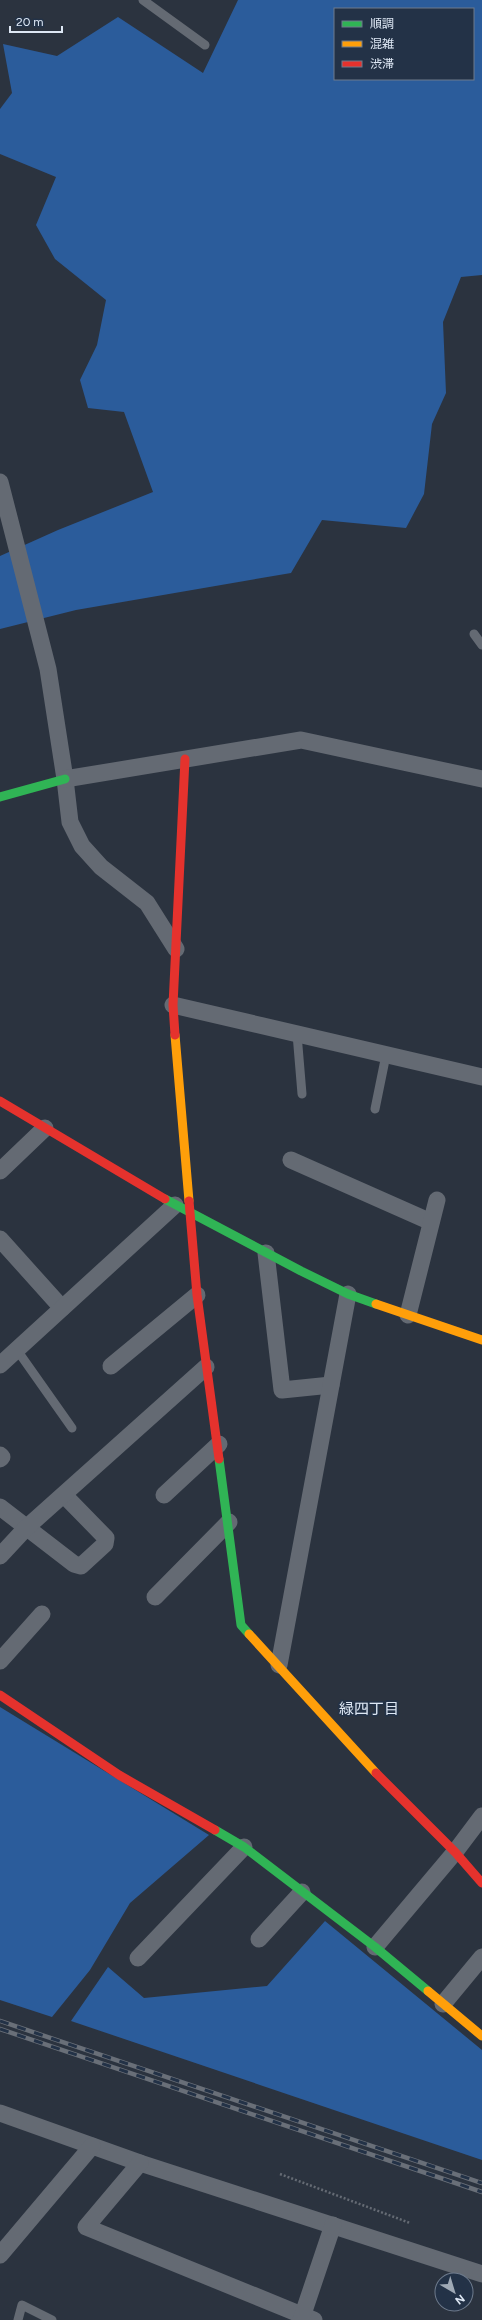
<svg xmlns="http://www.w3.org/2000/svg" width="482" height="2320" font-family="Figtree,'Noto Sans JP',sans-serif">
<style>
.forest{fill:#2b5c9b;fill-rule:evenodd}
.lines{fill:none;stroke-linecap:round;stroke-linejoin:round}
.path{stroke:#656b74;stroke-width:2.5;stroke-dasharray:2 2;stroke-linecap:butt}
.lane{stroke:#646a73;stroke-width:9}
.street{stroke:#646a73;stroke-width:17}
.fast{stroke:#30b455;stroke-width:9}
.slow{stroke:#ff9f0a;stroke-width:9}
.jam{stroke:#e5322d;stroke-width:9}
.rail-casing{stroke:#696f78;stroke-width:4.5}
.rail{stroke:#233247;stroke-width:3;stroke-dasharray:9;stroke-linecap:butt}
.labels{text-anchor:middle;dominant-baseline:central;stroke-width:3.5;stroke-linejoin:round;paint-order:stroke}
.neighbourhood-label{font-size:15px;fill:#dee8f5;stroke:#233247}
</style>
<rect width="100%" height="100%" fill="#2b333f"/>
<g class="forest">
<path d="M238,0H482V275L461,277L443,322L446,393L432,424L424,494L406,528L322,520L291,573L76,610L0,629V556L58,530L153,492L124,412L88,408L80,380L97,345L106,300L55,259L36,225L56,177L0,154V109L12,93L3,44L57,56L118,17L203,73ZM335,9H473V79H335Z"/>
<path d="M0,1707L209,1835L130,1903L90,1970L52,2017L0,2000Z"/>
<path d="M325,1921L482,2050V2160L71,2021L108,1967L144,1998L267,1986Z"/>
</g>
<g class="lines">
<path class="path" d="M280,2174L410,2223"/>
<g class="lane">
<path d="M143,0L205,45"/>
<path d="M474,634L482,645"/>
<path d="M297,1034L302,1094"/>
<path d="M375,1109L386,1055"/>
<path d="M17,1350L72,1428"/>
<path d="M18,2320L22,2305L52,2320"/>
</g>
<g class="street">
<path d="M0,482L48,669L65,779L70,822L82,846L101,867L147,903L176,949"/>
<path d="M65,779L301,740L482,779"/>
<path d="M173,1005L482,1077"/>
<path d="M291,1160L431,1222"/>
<path d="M0,1171L45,1128"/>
<path d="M0,1239L62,1308"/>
<path d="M266,1253L282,1390L331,1385"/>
<path d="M408,1315L437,1200"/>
<path d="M0,1365L175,1205"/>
<path d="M111,1366L197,1295"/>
<path d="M0,1455L2,1457L0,1459"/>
<path d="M164,1495L219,1444"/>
<path d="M0,1507L74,1564L81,1566L105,1544L106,1538L64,1495"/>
<path d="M0,1556L26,1528L206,1367"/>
<path d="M155,1597L229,1522"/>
<path d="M0,1661L42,1614"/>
<path d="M279,1665L348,1294"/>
<path d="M259,1939L302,1892"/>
<path d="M375,1947L455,1852L482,1816"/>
<path d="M138,1958L244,1847"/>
<path d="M443,2004L482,1957"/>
<path d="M0,2113L140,2163L482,2274"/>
<path d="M140,2163L86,2227L314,2320"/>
<path d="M0,2255L92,2146"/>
<path d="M301,2320L333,2225"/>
</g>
<g class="fast">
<path d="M0,797L65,779"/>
<path d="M165,1199L301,1271L348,1294L376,1304"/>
<path d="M219,1459L241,1625L249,1634"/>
<path d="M215,1830L244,1847L375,1947L428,1991"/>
</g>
<g class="slow">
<path d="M175,1035L189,1201"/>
<path d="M376,1304L482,1340"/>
<path d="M249,1634L376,1773"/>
<path d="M428,1991L482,2036"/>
</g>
<g class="jam">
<path d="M175,1035L173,1005L185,759"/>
<path d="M0,1101L165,1199"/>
<path d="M189,1201L197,1295L219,1459"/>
<path d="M0,1695L119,1775L215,1830"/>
<path d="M376,1773L455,1852L482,1883"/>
</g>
<defs>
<g id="rail">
<path d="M0,2021L482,2183"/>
<path d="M0,2029L482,2192"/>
</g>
</defs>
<use href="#rail" class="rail-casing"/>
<use href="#rail" class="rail"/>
</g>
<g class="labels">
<g class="neighbourhood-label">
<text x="369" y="1709">緑四丁目</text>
</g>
</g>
<rect x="334" y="8" width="140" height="72" fill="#233247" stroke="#6e7b8d"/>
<rect x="342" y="21" width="20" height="6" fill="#30b455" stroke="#6e7b8d"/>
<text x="370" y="28" font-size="12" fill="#dee8f5">順調</text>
<rect x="342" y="41" width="20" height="6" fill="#ff9f0a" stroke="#6e7b8d"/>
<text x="370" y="48" font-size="12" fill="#dee8f5">混雑</text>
<rect x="342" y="61" width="20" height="6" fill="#e5322d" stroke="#6e7b8d"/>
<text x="370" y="68" font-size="12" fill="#dee8f5">渋滞</text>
<g transform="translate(454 2292) rotate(142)"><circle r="19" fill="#233247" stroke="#6e7b8d"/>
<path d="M0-3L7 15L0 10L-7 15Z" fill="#9fa9b5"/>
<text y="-6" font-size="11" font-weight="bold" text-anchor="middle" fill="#dee8f5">N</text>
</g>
<path d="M10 26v6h52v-6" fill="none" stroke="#dee8f5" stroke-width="2"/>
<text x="16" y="26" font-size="12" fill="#dee8f5" stroke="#233247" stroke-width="3" paint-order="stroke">20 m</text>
</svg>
